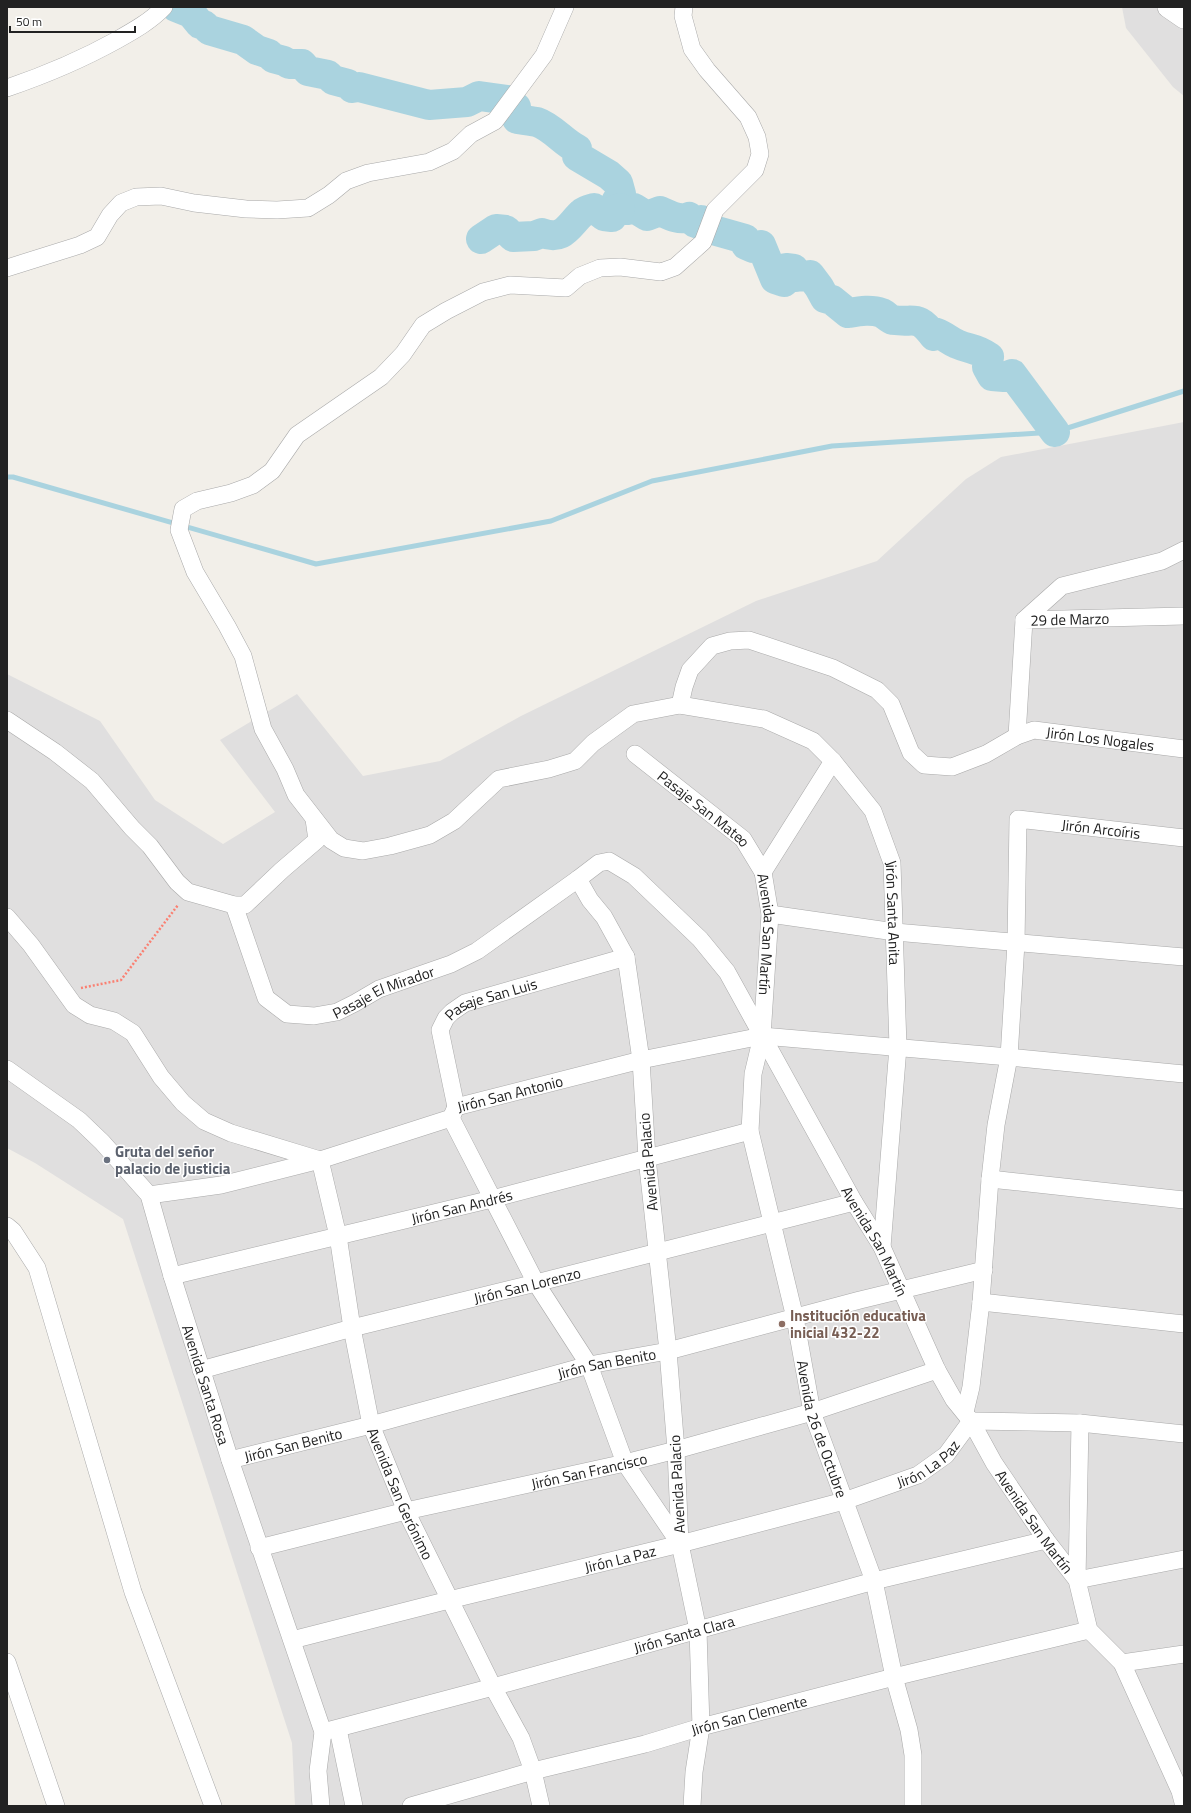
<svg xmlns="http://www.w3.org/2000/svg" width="1191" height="1813" font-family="'Titillium Web',sans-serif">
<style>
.residential{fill:#e0dfdf}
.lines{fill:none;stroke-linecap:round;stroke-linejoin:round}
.stream{stroke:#aad3df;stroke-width:5}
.river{stroke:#aad3df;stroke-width:30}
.minor-casing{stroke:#a9a9a9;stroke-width:18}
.tertiary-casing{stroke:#a9a9a9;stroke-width:22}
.path{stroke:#fa8072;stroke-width:2.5;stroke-dasharray:2 2;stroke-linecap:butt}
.minor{stroke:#fff;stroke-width:17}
.tertiary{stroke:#fff;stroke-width:21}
.worship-dot{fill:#6b7280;stroke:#fff;stroke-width:1.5}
.education-dot{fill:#8d6e63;stroke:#fff;stroke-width:1.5}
.labels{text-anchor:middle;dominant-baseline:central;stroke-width:3;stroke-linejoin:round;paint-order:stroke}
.street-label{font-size:15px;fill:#222;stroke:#fff}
.worship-label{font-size:15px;font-weight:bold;fill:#5b616d;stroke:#fff;text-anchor:start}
.education-label{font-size:15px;font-weight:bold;fill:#785e54;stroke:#fff;text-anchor:start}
</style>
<rect width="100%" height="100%" fill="#f2efe9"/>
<g class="residential">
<path d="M1122,7H1184V96L1173,87L1126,28Z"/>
<path d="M1184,422V1806H295L292,1743L123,1219L35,1163L7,1148V674L100,721L155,800L223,844L275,812L220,740L297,694L363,776L440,761L521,716L756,601L877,561L966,479L1001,457Z"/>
</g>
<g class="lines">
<path class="stream" d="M7,477H13L316,564L551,521L652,481L832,446L1055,432L1184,391"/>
<g class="river">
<path d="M176,7L191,13L200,24L204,25L209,30L243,40L257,50L269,54L273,58L284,61L289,64H302L308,71L328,75L333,80L348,84L352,88L359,87L429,105L467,102L479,96L508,100L516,107L517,119C524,120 531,121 537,122C552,127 563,142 577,149V156L609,175L618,183L621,194L616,202L620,208L627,210L634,208L647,216L660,211C669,215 679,221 689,217L695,223L701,220L706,228L745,239L746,245L753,248L761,245L775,279L784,282L786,268L794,269L796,277L810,275L819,287L825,298L832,300L848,313C860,311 871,309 882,313C886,315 889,319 893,320C916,323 917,314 934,336L937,333C945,336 950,341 957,344C970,350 975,347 989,357L987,367L992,376L1004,377L1012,374L1055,432"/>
<path d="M481,239L496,229L506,230L513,237L534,236L542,233C564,241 568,226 582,213C585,210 590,209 594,208L604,216L612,217L614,211L620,208"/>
</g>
<defs>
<g id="minor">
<path id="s1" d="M684,7L683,16L692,49L707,70L748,117L757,137L760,154L755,170L715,210L703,242L675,267L661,272L620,267L600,268L580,276L566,288L510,285L483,292L446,311L423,325L403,354L381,377L297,435L272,471L253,485L231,493L197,501L183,509L179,530L195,572L227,626L243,656L263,729L285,769L296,795L331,840L344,848L363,851L390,846L430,835L454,821L499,779L549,769L575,761L593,743L633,714L680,705L764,719L813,741L833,761L873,811L892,863L898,1047L882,1247"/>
<path d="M7,88C45,75 81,60 117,40C133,31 151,21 164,7"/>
<path d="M7,268L80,245L97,237L110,215L121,203L136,197L161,196L194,203L246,209L277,210L308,208L329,195L346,181L368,173L429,162L453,151L471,134L495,121L544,55L565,7"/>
<path d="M1024,620L1062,586L1162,561L1184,550"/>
<path id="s2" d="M680,705L684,687L690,670L712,646L730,641L749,640L833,668L877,690L891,704L911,753L924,765L952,767L986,754L1017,736L1034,730L1184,749"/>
<path d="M7,720L55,752L92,781L132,828L150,846L177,882L188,892L234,905H245L282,870L317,840L314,819"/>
<path id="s3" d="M1017,736L1024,620L1184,616"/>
<path id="s4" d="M635,754L743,839L763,872"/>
<path id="s5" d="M833,761L763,872L770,914L762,1036L753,1074L750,1131L795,1318L812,1412L874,1581L894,1677L909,1730L913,1755V1806"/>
<path id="s6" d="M234,905L266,998L287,1014L314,1016L337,1012L355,1003L379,989L451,964L477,951L578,879"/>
<path d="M770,914L895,932L1184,957"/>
<path id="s7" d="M7,917L31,945L74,1005L90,1015L114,1021L133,1033L161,1077L183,1103L204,1121L231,1133L320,1160L338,1236L352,1328L371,1425L406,1511L493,1687L521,1738L533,1771L541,1806"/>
<path id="s8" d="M7,1069L79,1120L102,1142L149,1195L172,1276L230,1460L323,1732L318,1771L321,1806"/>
<path id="s9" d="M456,1107L440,1030L446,1018L452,1012L465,1003L626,957"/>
<path d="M451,1118L536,1283L589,1365L625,1463L680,1544"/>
<path d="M990,1179L1184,1200"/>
<path id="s10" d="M149,1195L221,1185L320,1160L451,1118L456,1107L641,1060L762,1036L1009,1057L1184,1074"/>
<path d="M7,1226L13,1231L37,1268L133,1592L213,1806"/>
<path id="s11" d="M172,1276L492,1199L750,1131"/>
<path d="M981,1302L1184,1324"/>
<path id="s12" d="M201,1370L352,1328L536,1283L854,1202"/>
<path id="s13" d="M965,1412L971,1387L981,1302L990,1179L996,1125L1009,1057L1016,943L1018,819L1184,838"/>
<path d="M1080,1423L1077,1580L1184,1559"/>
<path id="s14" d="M230,1460L371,1425L589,1365L668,1351L860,1300L984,1270"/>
<path id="s15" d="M259,1548L406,1511L625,1463L676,1450L812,1412L937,1370"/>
<path id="s16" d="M292,1640L449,1600L680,1544L844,1501L918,1475L946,1455L971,1421L1080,1423L1184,1434"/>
<path d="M7,1662L56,1806"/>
<path d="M1122,1663L1184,1654"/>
<path d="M338,1729L354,1806"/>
<path id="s17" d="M323,1732L493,1687L874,1581L1046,1540"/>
<path id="s18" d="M411,1806L533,1771L645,1744L701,1727L894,1677L1089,1630"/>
<path id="s19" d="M692,1806L694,1772L701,1727L698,1630L680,1544L676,1450L668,1351L647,1158L641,1060L626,957L604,917L590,900L578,879L599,863L609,861L634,876L700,939L727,972L854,1202L882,1247L937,1370L954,1400L971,1421L994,1463L1046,1540L1077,1580L1089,1630L1122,1663L1180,1791L1184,1806"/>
</g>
<path id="tertiary" d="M1168,7L1184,18"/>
</defs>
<use href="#minor" class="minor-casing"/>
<use href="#tertiary" class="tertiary-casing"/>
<path class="path" d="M81,988L121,980L178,905"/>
<use href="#minor" class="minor"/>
<use href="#tertiary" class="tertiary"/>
</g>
<circle class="worship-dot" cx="107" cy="1160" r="4"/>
<circle class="education-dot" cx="782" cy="1324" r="4"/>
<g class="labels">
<g class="street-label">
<text stroke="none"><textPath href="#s3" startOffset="162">29 de Marzo</textPath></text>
<text stroke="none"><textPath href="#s2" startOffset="520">Jirón Los Nogales</textPath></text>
<text stroke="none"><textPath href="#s4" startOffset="88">Pasaje San Mateo</textPath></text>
<text stroke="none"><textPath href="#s13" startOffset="680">Jirón Arcoíris</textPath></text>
<text stroke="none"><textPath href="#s1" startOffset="1995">Jirón Santa Anita</textPath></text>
<text stroke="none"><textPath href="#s5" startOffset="194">Avenida San Martín</textPath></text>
<text stroke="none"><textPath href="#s6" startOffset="226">Pasaje El Mirador</textPath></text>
<text stroke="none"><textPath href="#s9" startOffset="142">Pasaje San Luis</textPath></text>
<text stroke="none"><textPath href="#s10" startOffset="380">Jirón San Antonio</textPath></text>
<text transform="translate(648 1162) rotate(-95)">Avenida Palacio</text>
<text stroke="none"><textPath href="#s11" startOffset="298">Jirón San Andrés</textPath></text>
<text stroke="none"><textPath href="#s19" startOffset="1453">Avenida San Martín</textPath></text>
<text stroke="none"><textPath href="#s12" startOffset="337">Jirón San Lorenzo</textPath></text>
<text stroke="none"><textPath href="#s14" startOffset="389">Jirón San Benito</textPath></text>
<text stroke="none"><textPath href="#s8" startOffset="389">Avenida Santa Rosa</textPath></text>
<text stroke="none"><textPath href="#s5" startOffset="699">Avenida 26 de Octubre</textPath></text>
<text stroke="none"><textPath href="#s14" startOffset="65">Jirón San Benito</textPath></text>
<text stroke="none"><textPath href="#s16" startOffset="662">Jirón La Paz</textPath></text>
<text stroke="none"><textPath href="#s15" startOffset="339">Jirón San Francisco</textPath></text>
<text transform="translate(677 1484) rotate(-93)">Avenida Palacio</text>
<text stroke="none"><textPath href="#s7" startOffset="758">Avenida San Gerónimo</textPath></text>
<text stroke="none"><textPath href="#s19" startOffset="1777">Avenida San Martín</textPath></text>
<text stroke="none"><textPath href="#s16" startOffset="338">Jirón La Paz</textPath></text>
<text stroke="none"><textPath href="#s17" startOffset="374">Jirón Santa Clara</textPath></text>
<text stroke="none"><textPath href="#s18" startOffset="350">Jirón San Clemente</textPath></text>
</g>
<g class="worship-label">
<text x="115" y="1151">Gruta del señor<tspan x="115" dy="17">palacio de justicia</tspan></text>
</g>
<g class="education-label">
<text x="790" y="1315">Institución educativa<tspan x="790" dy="17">inicial 432-22</tspan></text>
</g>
</g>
<rect width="1191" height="1813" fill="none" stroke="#222222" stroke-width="16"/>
<path d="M10 26v6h125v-6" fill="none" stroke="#222222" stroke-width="2"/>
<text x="16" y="26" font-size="12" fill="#222222" stroke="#ffffff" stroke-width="3" paint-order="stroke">50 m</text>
</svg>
